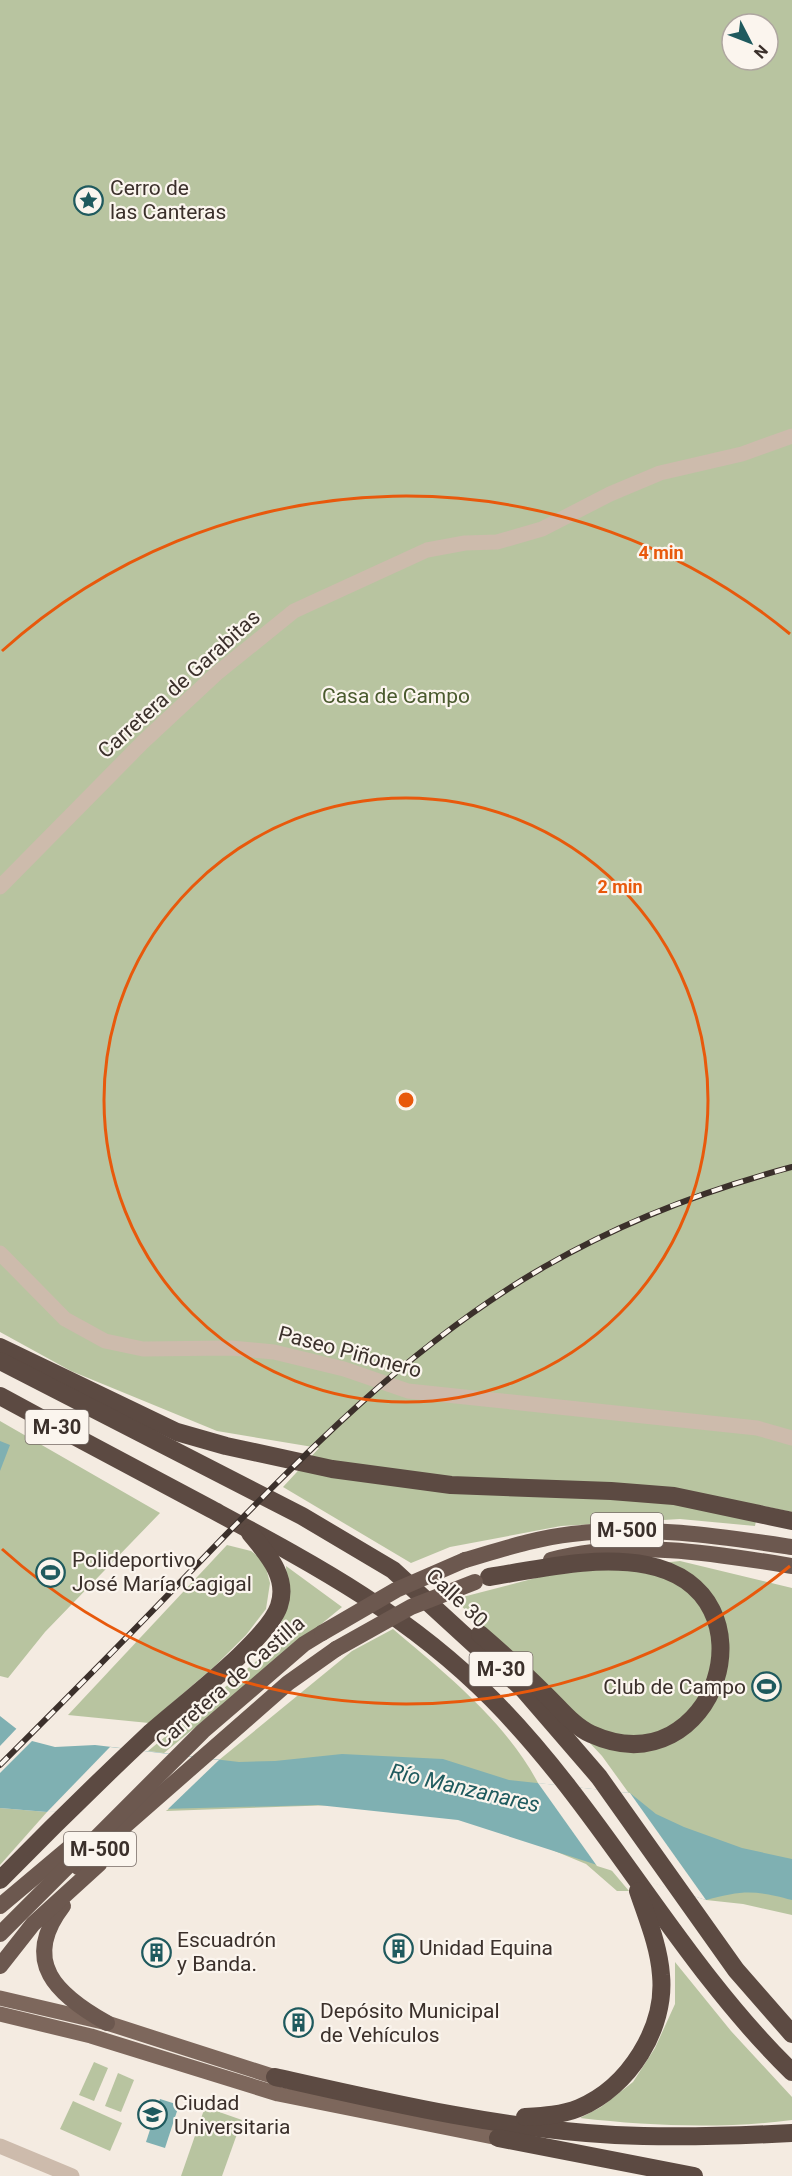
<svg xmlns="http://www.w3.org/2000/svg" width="792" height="2176" font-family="Roboto,sans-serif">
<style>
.green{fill:#b8c4a0;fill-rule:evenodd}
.water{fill:#7fb0b2}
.pier{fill:#f4ebe1}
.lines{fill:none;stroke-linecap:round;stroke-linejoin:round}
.minor{stroke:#cdbbac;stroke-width:15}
.tertiary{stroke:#cdbbac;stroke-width:15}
.primary{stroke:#7d675c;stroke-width:15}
.trunk{stroke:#6c584f;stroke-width:16}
.motorway{stroke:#5c4a42;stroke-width:18}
.rail-casing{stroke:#3b302b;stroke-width:6}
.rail{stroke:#fbf5ee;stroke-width:4;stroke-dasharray:11;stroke-linecap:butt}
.trunk-bridge{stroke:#6c584f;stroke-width:16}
.ring{fill:none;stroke:#e8590c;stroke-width:3}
.labels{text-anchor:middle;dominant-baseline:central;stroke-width:4.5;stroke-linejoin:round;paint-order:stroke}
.shield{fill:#fbf5ee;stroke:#756b66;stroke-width:1.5}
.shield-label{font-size:20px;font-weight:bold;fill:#3b302b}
.poi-label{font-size:21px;fill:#3b302b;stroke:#fbf5ee;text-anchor:start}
.street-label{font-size:21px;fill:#3b302b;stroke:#fbf5ee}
.park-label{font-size:21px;fill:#4a5a2e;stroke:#fbf5ee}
.water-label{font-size:22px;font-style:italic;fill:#1f5a5e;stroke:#fbf5ee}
.centre{fill:#e8590c;stroke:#fbf5ee;stroke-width:3}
.ring-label{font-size:18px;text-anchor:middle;font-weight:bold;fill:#e8590c;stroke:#fbf5ee;stroke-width:4.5;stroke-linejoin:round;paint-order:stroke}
</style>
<rect width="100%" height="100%" fill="#f4ebe1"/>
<g class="green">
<path d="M0,0H792V1512L759,1505L755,1526L680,1519L561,1526L450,1547L411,1563L283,1487L319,1448L217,1431L71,1371L0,1332ZM732,24H768V60H732Z"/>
<path d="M0,1421L160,1513L45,1632L8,1678L0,1676Z"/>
<path d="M227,1545L251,1551L264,1561L270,1583L266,1609L246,1635L216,1665L149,1723L68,1715Z"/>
<path d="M680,1561L792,1588V1915L743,1904L706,1900L602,1756L455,1599L547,1575Z"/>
<path d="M286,1566L342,1607L164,1753L148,1751L271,1649L288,1605Z"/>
<path d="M393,1629C444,1672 507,1723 538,1783L629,1891H617L586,1864L533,1842L452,1815L334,1805L166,1811L219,1760L352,1651Z"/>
<path d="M0,1808L47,1812L0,1865Z"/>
<path d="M675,1962L731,2031L792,2097V2120C722,2129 650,2126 580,2118L601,2107L633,2082L655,2048L675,2004Z"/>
<path d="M94,2062L108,2068L94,2101L79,2095Z"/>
<path d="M118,2073L134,2080L121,2112L105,2106Z"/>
<path d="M73,2101L122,2123L110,2151L60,2129Z"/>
<path d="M205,2107L242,2120L222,2176H181Z"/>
</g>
<g class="water">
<path d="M0,1441L10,1445L0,1471Z"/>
<path d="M0,1716L32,1741L55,1747L95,1745L239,1762L275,1761L342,1754L443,1759L509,1780L630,1793L656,1814L684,1827L742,1848L792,1859V1900C755,1890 743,1890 706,1900L458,1820L318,1805L47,1812L0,1808Z"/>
<path d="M160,2099L179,2105L165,2148L146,2142Z"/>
</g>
<g class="pier">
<path d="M18,1727L34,1739L0,1773V1746Z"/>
<path d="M110,1747L219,1760L167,1810L47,1812Z"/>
<path d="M538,1783L630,1793L706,1900L597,1866Z"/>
</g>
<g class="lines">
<g class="minor">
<path d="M0,887L143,742L216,674L294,611L427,550L465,543L497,542L542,529L610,494L660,473L742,454L792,436"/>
<path d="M0,1253L65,1319L105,1341L143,1349L231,1348L274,1352L344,1369L408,1391L757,1428L792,1438"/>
</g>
<path class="tertiary" d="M0,2146L72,2176"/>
<g class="primary">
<path d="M0,1998L107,2023L275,2077"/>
<path d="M0,2014L91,2036L278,2094L498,2138"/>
</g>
<g class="trunk">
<path d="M465,1560C500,1550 536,1538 572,1534C647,1525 718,1536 792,1547"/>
<path d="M551,1560C629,1539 713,1553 792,1566"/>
<path d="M78,1867L288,1683L336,1649"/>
<path d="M0,1906L75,1843"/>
<path d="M63,1906C20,1962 57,1995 107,2023"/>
<path d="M0,1934L203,1731L304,1644L322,1633"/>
<path d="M0,1966L33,1924L99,1864"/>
</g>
<g class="motorway">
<path d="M0,1347L177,1432L226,1446L332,1469L451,1485L611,1491L674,1496L792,1521"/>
<path d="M0,1361L302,1516L393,1570L524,1690L599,1777L736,1970L792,2034"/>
<path d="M0,1396C70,1434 141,1472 211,1509C315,1565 408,1614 492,1699C605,1813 677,1960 792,2072"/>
<path d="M480,1634C502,1653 523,1672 544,1693C558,1706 573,1726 591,1734C715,1790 780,1591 647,1565C596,1555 540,1569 489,1577"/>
<path d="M0,1880C49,1830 99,1781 150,1733C180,1706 268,1640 279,1606C289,1577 267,1554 250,1533"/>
<path d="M275,2077C386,2102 501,2129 615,2135C674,2138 733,2136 792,2133"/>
<path d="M525,2117C543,2116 562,2115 579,2108C629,2087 666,2028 661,1975C659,1946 647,1918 638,1891"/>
<path d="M498,2138L694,2176"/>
</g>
<defs>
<path id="rail" d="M0,1765C63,1702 126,1639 188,1574C297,1461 407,1346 544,1267C622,1222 705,1190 792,1167"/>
</defs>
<use href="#rail" class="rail-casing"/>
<use href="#rail" class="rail"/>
<g class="trunk-bridge">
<path d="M322,1633L396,1590L465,1560"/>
<path d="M336,1649L411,1607L475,1582"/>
</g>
</g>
<g class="ring">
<circle cx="406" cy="1100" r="302"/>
<path d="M790 1566A604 604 0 0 1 2 1549M2 651A604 604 0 0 1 790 634"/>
</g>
<defs>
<symbol id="sight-ring" viewBox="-11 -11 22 22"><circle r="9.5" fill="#fbf5ee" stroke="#1f5a5e" stroke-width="1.5"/><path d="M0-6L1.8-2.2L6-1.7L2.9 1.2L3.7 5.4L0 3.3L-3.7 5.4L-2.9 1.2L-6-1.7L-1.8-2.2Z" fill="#1f5a5e"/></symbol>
<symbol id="stadium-ring" viewBox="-11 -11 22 22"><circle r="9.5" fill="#fbf5ee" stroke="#1f5a5e" stroke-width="1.5"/><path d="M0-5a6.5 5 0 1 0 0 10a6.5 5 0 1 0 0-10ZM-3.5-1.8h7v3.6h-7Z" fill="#1f5a5e"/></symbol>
<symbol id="building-ring" viewBox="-11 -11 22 22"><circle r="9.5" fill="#fbf5ee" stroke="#1f5a5e" stroke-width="1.5"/><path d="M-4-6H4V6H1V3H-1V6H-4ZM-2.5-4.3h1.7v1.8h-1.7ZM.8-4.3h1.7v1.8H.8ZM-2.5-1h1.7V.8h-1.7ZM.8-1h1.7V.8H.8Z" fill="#1f5a5e"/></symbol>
<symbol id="university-ring" viewBox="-11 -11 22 22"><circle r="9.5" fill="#fbf5ee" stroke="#1f5a5e" stroke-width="1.5"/><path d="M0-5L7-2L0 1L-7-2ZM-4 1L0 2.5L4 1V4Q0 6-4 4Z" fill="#1f5a5e"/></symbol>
</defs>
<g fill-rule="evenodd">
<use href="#sight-ring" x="72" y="184" width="33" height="33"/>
<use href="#stadium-ring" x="34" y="1556" width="33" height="33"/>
<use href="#stadium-ring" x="750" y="1670" width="33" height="33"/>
<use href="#building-ring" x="382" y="1932" width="33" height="33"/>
<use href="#building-ring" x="140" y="1936" width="33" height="33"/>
<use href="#building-ring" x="282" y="2006" width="33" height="33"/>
<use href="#university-ring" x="136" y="2098" width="33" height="33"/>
</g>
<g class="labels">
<g class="shield">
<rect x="25.5" y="1410" width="63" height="34" rx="4.5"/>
<rect x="591" y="1513" width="72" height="34" rx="4.5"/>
<rect x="469.5" y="1652" width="63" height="34" rx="4.5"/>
<rect x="64" y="1832" width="72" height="34" rx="4.5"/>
</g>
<g class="shield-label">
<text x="57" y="1427">M-30</text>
<text x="627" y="1530">M-500</text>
<text x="501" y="1669">M-30</text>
<text x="100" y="1849">M-500</text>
</g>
<g class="poi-label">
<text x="110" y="188">Cerro de<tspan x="110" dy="24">las Canteras</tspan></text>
<text x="72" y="1560">Polideportivo<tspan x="72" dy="24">José María Cagigal</tspan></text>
<text x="746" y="1687" text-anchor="end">Club de Campo</text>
<text x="177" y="1940">Escuadrón<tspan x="177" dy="24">y Banda.</tspan></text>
<text x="419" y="1948">Unidad Equina</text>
<text x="320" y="2011">Depósito Municipal<tspan x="320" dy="24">de Vehículos</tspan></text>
<text x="174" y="2103">Ciudad<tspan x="174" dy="24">Universitaria</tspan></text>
</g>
<g class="street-label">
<text transform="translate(179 684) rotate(-42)">Carretera de Garabitas</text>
<text transform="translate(350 1352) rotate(15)">Paseo Piñonero</text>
<text transform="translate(457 1598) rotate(43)">Calle 30</text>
<text transform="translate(230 1682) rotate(-41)">Carretera de Castilla</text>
</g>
<g class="park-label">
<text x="396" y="696">Casa de Campo</text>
</g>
<g class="water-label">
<text transform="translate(465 1788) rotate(13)">Río Manzanares</text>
</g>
</g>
<circle cx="406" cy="1100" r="9" class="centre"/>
<g class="ring-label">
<text x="661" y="559">4 min</text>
<text x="620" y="893">2 min</text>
</g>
<g transform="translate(750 42) rotate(132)"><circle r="28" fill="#fbf5ee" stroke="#aea6a0" stroke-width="1.5"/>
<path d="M0-4.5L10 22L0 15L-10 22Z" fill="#1f5a5e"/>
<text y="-9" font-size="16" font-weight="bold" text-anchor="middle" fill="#3b302b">N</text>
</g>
</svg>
